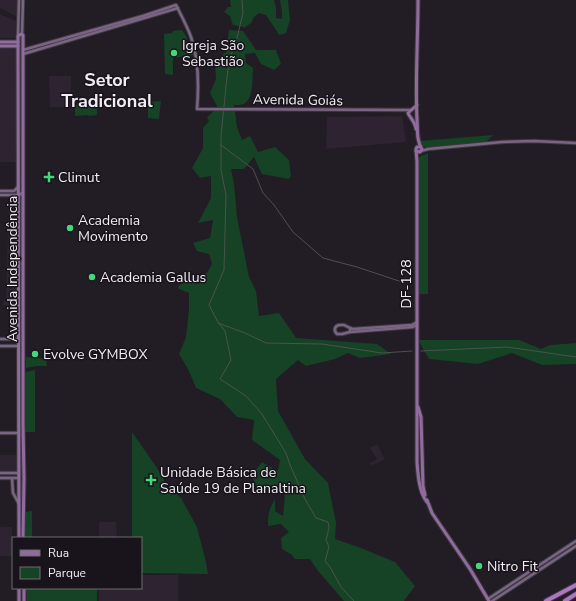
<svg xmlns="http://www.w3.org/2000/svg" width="576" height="601" font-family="'Nunito Sans',sans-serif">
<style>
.built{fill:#2e2331}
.green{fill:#164225}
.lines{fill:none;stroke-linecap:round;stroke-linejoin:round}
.stream{stroke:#49544c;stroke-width:1}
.secondary-casing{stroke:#3e3940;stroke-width:4.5}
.primary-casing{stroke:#3e3940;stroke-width:5}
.highway-casing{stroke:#3e3940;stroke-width:6}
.secondary{stroke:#7a6483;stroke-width:2.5}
.primary{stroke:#916b9e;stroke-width:3}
.highway{stroke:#af75c3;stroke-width:4}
.poi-dot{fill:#44d77a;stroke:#19131b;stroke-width:1.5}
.labels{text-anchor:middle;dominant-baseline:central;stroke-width:3;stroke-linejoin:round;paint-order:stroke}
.poi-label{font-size:14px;fill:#f1edf3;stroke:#19131b;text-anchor:start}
.street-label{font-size:14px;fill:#f1edf3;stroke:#19131b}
.district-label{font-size:18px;font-weight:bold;fill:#f1edf3;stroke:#19131b}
</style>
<rect width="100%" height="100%" fill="#221c25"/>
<g class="built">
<path d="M0,0H18L17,17L0,8Z"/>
<path d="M0,14L16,21V38H0Z"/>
<rect x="0" y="47" width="16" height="115"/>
<path d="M49,76H71V107H50Z"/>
<path d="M402,116L406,142L326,149L327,117Z"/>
<path d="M18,196V305H3V301H6L9,197Z"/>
<path d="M377,444L385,459L372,466L370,463L377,459L370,448Z"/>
<rect x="0" y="455" width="18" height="19"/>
<path d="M99,522H116L117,538H99Z"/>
<rect x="0" y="527" width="12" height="29"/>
<path d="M141,575H178V601H99V588H141Z"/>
</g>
<g class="green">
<path d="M230,0H274L276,7V18L282,19V12L280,0H288L290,20L286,33L279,35L276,30L266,15L259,13L254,17L251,23L244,28L243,27L233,25L230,16L224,12L228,7H231Z"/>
<path d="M180,30H182L186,36L187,39L186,41L187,43H192L193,55L173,58V75L165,74L164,34L172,33L173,31Z"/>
<path d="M229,30L243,31L256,50H276L281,64L274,70L261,64L255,53L245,54L246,63L253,68C252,79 254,98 244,104C241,105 237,105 234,105L237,127L242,140L250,136L258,152L275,147L289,160L291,176L289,179L262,174L254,157L244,169H231L234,184L237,217L249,277L256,291L259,316L279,313L296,338L377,344L391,354L360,358L348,353L335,359L306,366L298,360L276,379L278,411L305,459L328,483L336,523L335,539L361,548L395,562L415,586L404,601H344L318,571L310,559H295L292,555L282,549L281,538L289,532L281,524L268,526C268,514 269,509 275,499V511L283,516L285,495L283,483L270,489H259L251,476L262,462L278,471L280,460L252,440L254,420L237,417L220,399L196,388L189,371L179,354L186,337L189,309V293L179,289L178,287L184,280L207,273L212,264L209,254L197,251L193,243L210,238L213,220L198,223L211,198V176L200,178L192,168L203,148V128L209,121L207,117L214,111L217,106L210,93L216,79L215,62L226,52Z"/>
<path d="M161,101L159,119L148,118V102Z"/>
<path d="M75,105L88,106L89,105H97V115L89,116L88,115L75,116Z"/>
<path d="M493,135L486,142L426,147L422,146L419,141Z"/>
<path d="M428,153V294H419V157Z"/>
<path d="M418,340H519L541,349L550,345L576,343V364L542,365L512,353L478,364L429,359Z"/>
<path d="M26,357L46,359L47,366H37L26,368Z"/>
<path d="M35,370V432H25V372Z"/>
<path d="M132,432L157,468L166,484L181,498L197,527L206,562L208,574L141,573V538H132Z"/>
<path d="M32,511V538H24L25,512Z"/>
<rect x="27" y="588" width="70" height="13"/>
</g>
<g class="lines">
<g class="stream">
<path d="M242,0L243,13L237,38L229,61L226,86L221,136V170L226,195L224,270L209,305L218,322L225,331L231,360L220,379L246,396L262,414L286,453L290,465L305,499L316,518L328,522L329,528L326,540L329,547L325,561L330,567L341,587L354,601"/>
<path d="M221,145L253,169L263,193L274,205L293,232L323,258L357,267L402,282"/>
<path d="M218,323L245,333L266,343L322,344L382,353L412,351"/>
<path d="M421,351L507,347L576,357"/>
</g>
<defs>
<g id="secondary">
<path d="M18,35L19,0"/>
<path d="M22,35L23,0"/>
<path d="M23,50L143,16L176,5C181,15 187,26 191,37C199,60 199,85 197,109L411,110"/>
<path d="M23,54L178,8"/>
<path d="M421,151L428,149L502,142L534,141L576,143"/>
<path d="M0,191H14L18,187"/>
<path d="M0,195H18L23,193"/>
<path d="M339,325H344L350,328V332L342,334H337C333,330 335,326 339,325Z"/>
<path d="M350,328L353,329L412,325L417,322"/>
<path d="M350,332L413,327L417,325"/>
<path d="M0,339H18"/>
<path d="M0,346H18"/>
<path d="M0,433H18"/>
<path d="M0,473H19"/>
<path d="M0,478H19"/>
<path d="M12,478L13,493L19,504"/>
<path d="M488,599L576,541"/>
<path d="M492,601L576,546"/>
</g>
<g id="primary">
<path d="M0,42H18"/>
<path d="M0,46H18"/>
<path d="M416,129C415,121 410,118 408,113L417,105"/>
<path d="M420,147H417L416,149L417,162V462C418,475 419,492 427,502"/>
<path d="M416,151L420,152L422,149C416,140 418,130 417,120C415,80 418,40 418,0"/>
<path d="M418,407L421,417L423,486L425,495"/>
<path d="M427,500L432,513L470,569L489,601"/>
<path d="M19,538L18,42V36L21,34L23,35V424L24,478L23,538"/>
<path d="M19,601V588"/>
<path d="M24,601V588"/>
</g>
<g id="highway">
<path d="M546,601L576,585"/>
<path d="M565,601L576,594"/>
</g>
</defs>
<use href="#secondary" class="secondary-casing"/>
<use href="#primary" class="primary-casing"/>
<use href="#highway" class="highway-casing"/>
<use href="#secondary" class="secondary"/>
<use href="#primary" class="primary"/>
<use href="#highway" class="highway"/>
</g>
<g class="poi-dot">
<circle cx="174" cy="53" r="4"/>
<path d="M47 171h4v4h4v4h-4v4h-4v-4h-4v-4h4z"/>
<circle cx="70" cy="228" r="4"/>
<circle cx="92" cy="277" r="4"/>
<circle cx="35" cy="354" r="4"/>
<path d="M149 474h4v4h4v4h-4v4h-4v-4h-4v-4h4z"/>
<circle cx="479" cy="566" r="4"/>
</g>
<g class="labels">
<g class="poi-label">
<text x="182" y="45">Igreja São<tspan x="182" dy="16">Sebastião</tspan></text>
<text x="58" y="177">Climut</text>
<text x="78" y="220">Academia<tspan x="78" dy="16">Movimento</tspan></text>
<text x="100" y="277">Academia Gallus</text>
<text x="43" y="354">Evolve GYMBOX</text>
<text x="160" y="472">Unidade Básica de<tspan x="160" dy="16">Saúde 19 de Planaltina</tspan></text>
<text x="487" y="566">Nitro Fit</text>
</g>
<g class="street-label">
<text transform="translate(298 100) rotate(1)">Avenida Goiás</text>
<text transform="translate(12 269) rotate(-90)">Avenida Independência</text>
<text transform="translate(406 284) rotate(-90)">DF-128</text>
</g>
<g class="district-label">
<text x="107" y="80">Setor<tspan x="107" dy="21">Tradicional</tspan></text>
</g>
</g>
<rect x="12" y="537" width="130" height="52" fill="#19131b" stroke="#6f6a71"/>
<rect x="20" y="550" width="20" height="6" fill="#916b9e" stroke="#6f6a71"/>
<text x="48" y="557" font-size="12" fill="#f1edf3">Rua</text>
<rect x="20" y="567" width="20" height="12" fill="#164225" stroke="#6f6a71"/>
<text x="48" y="577" font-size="12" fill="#f1edf3">Parque</text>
</svg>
